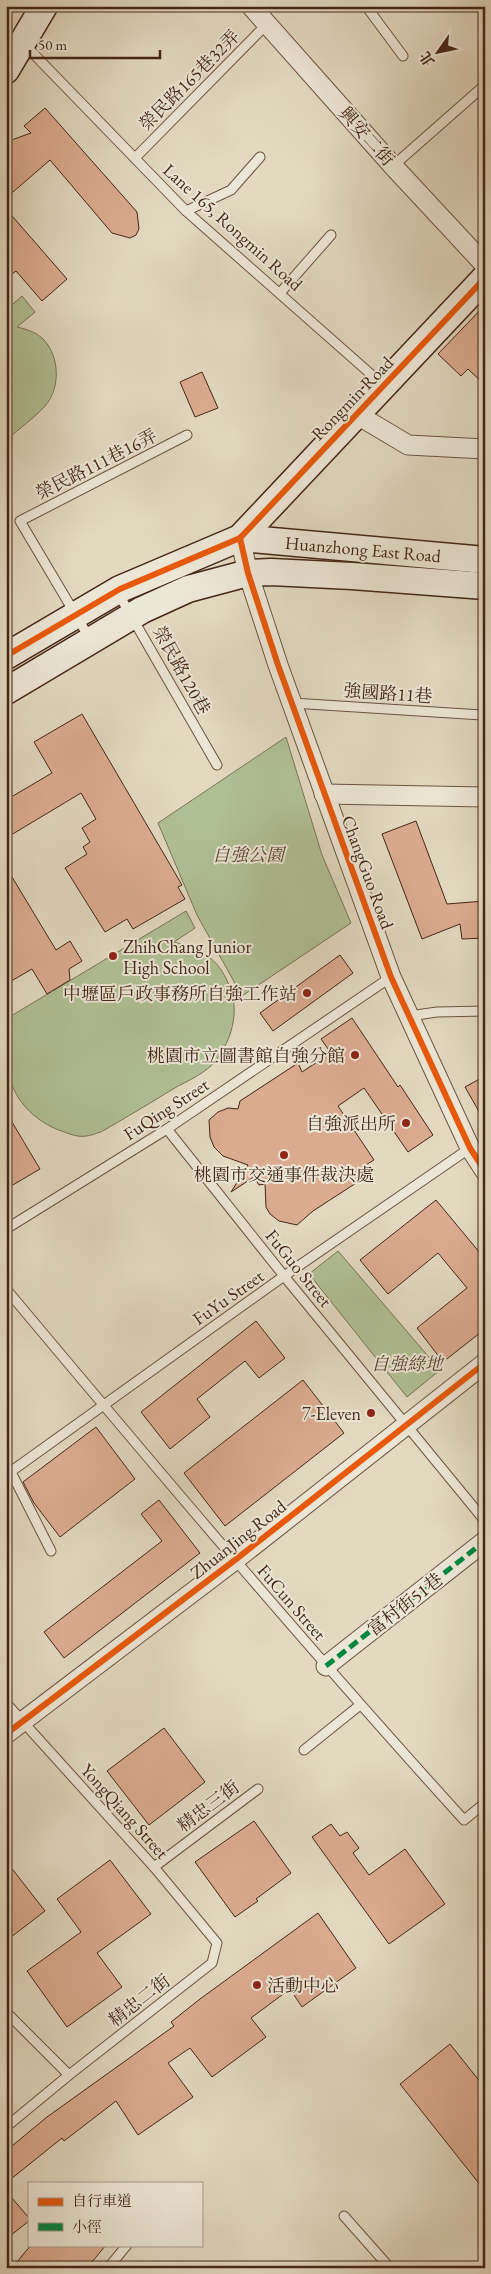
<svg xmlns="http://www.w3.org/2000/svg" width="491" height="2274" font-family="'EB Garamond','Noto Serif TC',serif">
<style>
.green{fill:#b0c095;stroke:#7a7456}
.building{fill:#dbab90;stroke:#442716}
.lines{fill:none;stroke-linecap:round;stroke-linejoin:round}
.lane-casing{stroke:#6c5440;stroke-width:11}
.street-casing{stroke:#6c5440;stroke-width:21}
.secondary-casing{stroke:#442716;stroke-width:29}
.lane{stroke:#ece6d6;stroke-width:9}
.street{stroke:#ece6d6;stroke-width:19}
.secondary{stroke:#ece6d6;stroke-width:26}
.quiet{stroke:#00873e;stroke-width:5;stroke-dasharray:10 5;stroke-linecap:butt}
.cycleway-casing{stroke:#ece6d6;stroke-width:9}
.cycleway{stroke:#e8590c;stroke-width:6}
.poi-dot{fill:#8f2418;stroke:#ece6d6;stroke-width:2}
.labels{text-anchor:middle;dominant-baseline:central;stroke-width:4;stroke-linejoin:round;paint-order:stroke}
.street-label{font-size:18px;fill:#442716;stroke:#ece6d6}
.park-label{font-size:18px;font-style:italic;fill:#5a462f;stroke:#ece6d6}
.poi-label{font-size:18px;fill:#442716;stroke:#ece6d6;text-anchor:end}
</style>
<rect width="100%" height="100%" fill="#e2d9c0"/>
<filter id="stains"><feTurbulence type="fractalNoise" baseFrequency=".004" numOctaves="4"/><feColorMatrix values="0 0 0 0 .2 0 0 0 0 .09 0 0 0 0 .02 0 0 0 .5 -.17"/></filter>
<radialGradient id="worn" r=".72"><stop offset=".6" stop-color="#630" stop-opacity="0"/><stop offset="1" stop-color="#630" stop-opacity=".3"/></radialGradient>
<g class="green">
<path d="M22,296L35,312L17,327C26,329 35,332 42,338C60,355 61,388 45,406C34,418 19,429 6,440V310Z"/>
<path d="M286,737L322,855L351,923L242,996L197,915L158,823Z"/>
<path d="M186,911L195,928L174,942C204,950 221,960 231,991C239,1014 231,1040 217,1059C207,1073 187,1081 173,1089C149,1104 125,1118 101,1132C96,1133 91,1136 86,1136C77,1138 65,1132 56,1129C22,1114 0,1081 11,1043L6,1045V1019Z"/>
<path d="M338,1251L440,1370L407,1397L309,1274Z"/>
</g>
<g class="building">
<path d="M45,108L137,212L139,229L136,235L130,238L112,233L50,160L6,198V142L31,133L24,126Z"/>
<path d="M6,209L67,279L42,301L16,271L6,279Z"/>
<path d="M485,305V385L468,369L461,376L438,354Z"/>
<path d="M202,372L218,408L195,417L180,382Z"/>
<path d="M82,714L182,885L178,887L185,899L133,929L127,919L105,932L65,868L87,854L83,847L90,842L82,828L96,819L81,793L6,838V800L52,773L34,742Z"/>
<path d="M416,821L447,904L485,901V938L462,939L460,924L422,939L382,834Z"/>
<path d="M6,867L56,950L70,941L82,961L69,969L70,980L47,994L32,969L6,984Z"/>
<path d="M340,955L353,973L273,1031L260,1013Z"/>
<path d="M352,1018L398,1087L400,1085L433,1135L408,1152L364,1088L338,1106L374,1160L364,1166L370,1174L313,1211L297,1225L279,1221L270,1214L266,1207L265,1184L259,1185L254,1177L231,1192L248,1165L223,1156L214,1147L210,1137L209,1120L218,1112L228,1108L238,1109L240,1101L298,1063L302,1072L331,1053L321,1039Z"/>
<path d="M485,1076V1122L465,1087Z"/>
<path d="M6,1112L40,1169L6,1189Z"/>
<path d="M436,1200L485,1259V1329L443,1362L417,1328L467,1288L438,1253L388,1294L360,1260Z"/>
<path d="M256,1321L285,1358L259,1378L245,1361L197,1399L210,1417L170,1449L141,1412Z"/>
<path d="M303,1380L344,1433L225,1526L184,1473Z"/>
<path d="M96,1427L135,1479L60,1537L34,1503L23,1482Z"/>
<path d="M159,1500L200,1553L64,1658L44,1632L162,1541L141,1514Z"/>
<path d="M164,1728L205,1782L149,1825L107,1771Z"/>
<path d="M254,1821L291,1873L256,1899L258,1901L235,1917L195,1862Z"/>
<path d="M331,1824L340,1836L347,1832L359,1848L353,1853L369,1875L405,1849L445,1904L389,1944L312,1837Z"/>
<path d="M110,1860L151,1914L97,1953L122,1987L67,2027L27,1971L81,1932L57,1899Z"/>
<path d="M6,1861L45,1911L6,1941Z"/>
<path d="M318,1913L356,1968L302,2007L290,1989L251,2018L266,2037L212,2077L190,2048L168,2063L193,2097L138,2135L116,2101L64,2141L62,2138L6,2183V2151L47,2117L174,2026L171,2022L200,1999Z"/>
<path d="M450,2044L485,2088V2191L400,2084Z"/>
<path d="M6,2191L29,2218V2221L6,2239Z"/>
<path d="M31,2245H106L87,2268H12Z"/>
</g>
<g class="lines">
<defs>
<g id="lane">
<path d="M366,6L403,56"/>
<path d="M24,44L186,211L382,384"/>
<path d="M135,158L266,25"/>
<path d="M393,166L485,85"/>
<path d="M186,211L231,190L260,157"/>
<path d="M280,293L331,235"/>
<path d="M118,593L217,765"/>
<path d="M90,639L20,521L187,435"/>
<path d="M292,703L482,715"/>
<path d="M409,1016L437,1012L485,1011"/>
<path d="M167,1129L284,1276L485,1521"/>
<path d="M6,1229L167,1129L391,977"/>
<path d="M6,1289C156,1468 307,1647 464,1820L485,1803"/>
<path d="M11,1472L51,1551"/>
<path d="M6,1475L284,1276L470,1148"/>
<path d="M6,1703L154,1867L217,1943L212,1963L69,2075L6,2127"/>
<path d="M304,1750L360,1705"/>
<path d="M154,1867L258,1789"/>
<path d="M6,2012L69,2075"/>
<path d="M344,2216L390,2268"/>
<path d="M108,2268L127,2245"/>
</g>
<g id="street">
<path d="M251,6L393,166L485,265"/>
<path d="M356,414L408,445L485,449"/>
<path d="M240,538L248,573L278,665L391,977L470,1148L485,1171"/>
<path d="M324,794L485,797"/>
<path d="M326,1666L485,1541"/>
<path d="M6,1734L235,1560L485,1363"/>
</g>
<g id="secondary">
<path d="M6,70L44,6"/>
<path d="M240,538L485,560"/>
<path d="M6,656L120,589L240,538L485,278"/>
<path d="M6,691L142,610L188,589L248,573L271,572L352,576L485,586"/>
</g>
</defs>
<use href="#lane" class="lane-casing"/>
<use href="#street" class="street-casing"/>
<use href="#secondary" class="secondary-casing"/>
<use href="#lane" class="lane"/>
<use href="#street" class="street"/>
<use href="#secondary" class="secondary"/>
<path class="quiet" d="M326,1666L485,1541"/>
<defs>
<g id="cycleway">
<path d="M240,538L248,573L278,665L391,977L470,1148L485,1171"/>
<path d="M6,656L120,589L240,538L485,278"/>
<path d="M6,1734L235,1560L485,1363"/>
</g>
</defs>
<use href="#cycleway" class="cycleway-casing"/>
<use href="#cycleway" class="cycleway"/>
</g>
<g class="poi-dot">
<circle cx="113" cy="956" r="5"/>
<circle cx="307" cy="993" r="5"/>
<circle cx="355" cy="1055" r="5"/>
<circle cx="406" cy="1123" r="5"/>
<circle cx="284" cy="1155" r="5"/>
<circle cx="371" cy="1413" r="5"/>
<circle cx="257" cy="1985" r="5"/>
</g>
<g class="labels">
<g class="street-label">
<text transform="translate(189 80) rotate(-45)">榮民路165巷32弄</text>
<text transform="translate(367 136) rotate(48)">興安二街</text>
<text transform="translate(233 227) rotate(42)">Lane 165, Rongmin Road</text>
<text transform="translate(352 398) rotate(-46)">Rongmin Road</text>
<text transform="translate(96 464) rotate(-27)">榮民路111巷16弄</text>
<text transform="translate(363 549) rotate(5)">Huanzhong East Road</text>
<text transform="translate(182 670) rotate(61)">榮民路120巷</text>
<text transform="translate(388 693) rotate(4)">強國路11巷</text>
<text transform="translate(368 872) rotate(70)">ChangGuo Road</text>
<text transform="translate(166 1109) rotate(-33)">FuQing Street</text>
<text transform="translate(299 1268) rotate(51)">FuGuo Street</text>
<text transform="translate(228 1297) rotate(-35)">FuYu Street</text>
<text transform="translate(238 1539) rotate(-38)">ZhuanJing Road</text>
<text transform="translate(292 1602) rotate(49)">FuCun Street</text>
<text transform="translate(405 1604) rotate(-38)">富村街51巷</text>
<text transform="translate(208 1806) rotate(-37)">精忠三街</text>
<text transform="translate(125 1811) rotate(48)">YongQiang Street</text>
<text transform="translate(139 2000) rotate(-38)">精忠二街</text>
</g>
<g class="park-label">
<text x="248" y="854">自強公園</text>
<text x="407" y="1363">自強綠地</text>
</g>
<g class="poi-label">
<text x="123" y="946" text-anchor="start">ZhihChang Junior<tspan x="123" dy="21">High School</tspan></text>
<text x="297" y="993">中壢區戶政事務所自強工作站</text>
<text x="345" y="1055">桃園市立圖書館自強分館</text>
<text x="396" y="1123">自強派出所</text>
<text x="284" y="1174" text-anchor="middle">桃園市交通事件裁決處</text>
<text x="361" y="1413">7-Eleven</text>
<text x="267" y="1985" text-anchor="start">活動中心</text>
</g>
</g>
<rect width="491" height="2274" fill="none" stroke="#e2d9c0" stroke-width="25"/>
<rect x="8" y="8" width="476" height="2259" fill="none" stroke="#442716" stroke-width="2.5"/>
<rect x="12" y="12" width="466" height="2249" fill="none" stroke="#442716"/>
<rect x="28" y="2182" width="175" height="65" fill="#ece6d6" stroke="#a99a89"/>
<rect x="38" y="2198" width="25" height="8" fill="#e8590c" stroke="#a99a89"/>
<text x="72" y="2206" font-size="15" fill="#442716">自行車道</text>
<rect x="38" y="2223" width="25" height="8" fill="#00873e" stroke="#a99a89"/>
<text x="72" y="2232" font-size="15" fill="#442716">小徑</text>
<g transform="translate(438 52) rotate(237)" stroke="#ece6d6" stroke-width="4" paint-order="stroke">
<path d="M0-4L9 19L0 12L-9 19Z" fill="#442716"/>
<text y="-8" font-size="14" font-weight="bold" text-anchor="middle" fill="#442716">北</text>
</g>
<path d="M30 50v8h130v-8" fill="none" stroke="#442716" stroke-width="2.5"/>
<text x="38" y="50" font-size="15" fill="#442716" stroke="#ece6d6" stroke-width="4" paint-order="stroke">50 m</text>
<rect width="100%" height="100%" filter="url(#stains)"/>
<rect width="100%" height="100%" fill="url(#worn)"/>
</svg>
